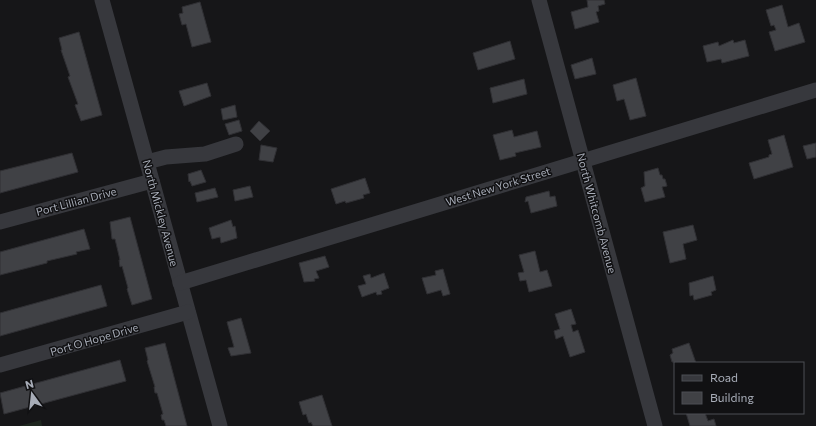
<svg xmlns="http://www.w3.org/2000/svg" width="816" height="426" font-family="Commissioner,sans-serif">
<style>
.green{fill:#1e261f}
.building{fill:#404145;stroke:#303034}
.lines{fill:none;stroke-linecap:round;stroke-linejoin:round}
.minor{stroke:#37383d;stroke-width:15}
.labels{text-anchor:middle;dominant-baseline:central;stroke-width:3;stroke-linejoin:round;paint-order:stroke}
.street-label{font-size:11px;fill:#a8adb8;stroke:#111113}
</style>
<rect width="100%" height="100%" fill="#161618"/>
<path class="green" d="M41,420L42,426H19Z"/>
<g class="building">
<path d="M587,0H604L605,4L598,6L599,11L596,12L599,22L575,29L571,12L588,7Z"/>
<path d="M200,2L211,42L192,47L186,24L182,25L179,14L183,13L182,7Z"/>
<path d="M782,5L788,27L799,23L805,42L775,51L769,32L776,30L774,25L771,26L766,10Z"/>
<path d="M79,32L102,115L81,121L75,105L78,104L68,77L70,76L61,50H62L59,38Z"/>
<path d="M733,40L734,43L745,40L749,56L722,63L721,59L707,62L703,46L718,42L719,46Z"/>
<path d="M510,41L515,59L478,70L473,53Z"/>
<path d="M592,58L596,74L575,79L571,65Z"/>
<path d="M636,78L646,116L630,120L624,99L617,101L613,85Z"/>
<path d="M524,79L527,94L493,103L490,88Z"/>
<path d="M207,83L211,96L184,106L179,91Z"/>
<path d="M235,105L237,117L223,120L221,109Z"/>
<path d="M239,120L242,131L229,135L225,124Z"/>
<path d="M259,121L270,131L260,141L250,131Z"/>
<path d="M512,130L514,137L537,131L541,147L515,153L516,156L500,160L493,135Z"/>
<path d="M784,135L793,167L754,179L749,163L769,157V155L772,154L768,140Z"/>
<path d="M816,143V157L807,159L803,146Z"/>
<path d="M261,145L277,148L273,162L259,160Z"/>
<path d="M72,153L78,172L0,193V171Z"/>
<path d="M658,168L660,175H662L663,179H665L667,186L662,187L665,197L645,202L641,188L645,186L644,172Z"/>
<path d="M201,170L206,182L192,186L190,181L189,182L188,174Z"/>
<path d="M365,178L370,193L363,195L364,198L346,203L345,201L336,204L331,189Z"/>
<path d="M250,186L253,197L235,201L233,190Z"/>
<path d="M215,188L218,197L197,202L195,193Z"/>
<path d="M549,191L550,197L555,196L557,206L531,213L528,201L525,202L526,197Z"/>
<path d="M130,217L152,299L132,305L127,289L128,288L122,266L120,267L119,260H120L115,239H112L110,222Z"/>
<path d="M231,220L233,227L235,226L237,238L221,243L220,237L212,239L209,228Z"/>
<path d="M693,225L697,240L683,244L686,259L670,263L663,232Z"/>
<path d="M84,229L90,249L76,252L77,254L47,261V263L0,275V252Z"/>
<path d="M535,251L540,272L547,270L552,286L529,292L526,280L520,281L518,273L524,272L519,255Z"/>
<path d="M325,256L329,267L316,271L319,278L314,279L315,281L304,282L299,263Z"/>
<path d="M443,269L450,294L443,296L441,290L427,294L422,278L436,275L435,271Z"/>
<path d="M384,273L389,288L381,291L382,294L377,295L376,292L362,297L358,286L366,284L363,276L370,274L371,278Z"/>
<path d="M713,276L716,290L711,292L712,295L694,300L693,295L690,296L689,283Z"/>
<path d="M101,285L107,306L0,336V313Z"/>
<path d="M571,309L576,324L571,325L573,332L578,330L585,352L570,357L563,336L556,339L554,331L560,329L555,314Z"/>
<path d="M241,318L251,353L231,356L228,348L234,347L227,322Z"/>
<path d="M165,343L187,426H166L164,420H162L161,415L163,414L157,393H155L154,387H155L147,361L148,360L145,348Z"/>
<path d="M689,343L696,363L672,362L670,355L673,353L672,349Z"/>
<path d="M120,360L126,381L4,414L0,393Z"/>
<path d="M322,395L332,426H313L311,422L309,423L306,414L303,415L299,402Z"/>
<path d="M686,413H705L708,421L714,419L716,426H690Z"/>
</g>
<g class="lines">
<g class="minor">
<path d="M102,0L220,426"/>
<path d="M539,0L655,426"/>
<path d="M147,162L166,157L205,154L236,144"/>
<path d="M0,222L152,181"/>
<path d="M180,283L816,90"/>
<path d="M0,365L188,312"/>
</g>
</g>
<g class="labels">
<g class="street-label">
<text transform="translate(498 186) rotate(-17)">West New York Street</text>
<text transform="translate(76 201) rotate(-15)">Port Lillian Drive</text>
<text transform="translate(161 213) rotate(75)">North Mickley Avenue</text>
<text transform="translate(597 213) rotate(75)">North Whitcomb Avenue</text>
<text transform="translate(94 339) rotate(-16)">Port O Hope Drive</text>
</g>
</g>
<rect x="674" y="362" width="130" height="52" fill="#111113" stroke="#4d4f55"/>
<rect x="682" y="375" width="20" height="6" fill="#37383d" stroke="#4d4f55"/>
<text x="710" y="382" font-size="12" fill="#a8adb8">Road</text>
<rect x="682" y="392" width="20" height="12" fill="#404145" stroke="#4d4f55"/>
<text x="710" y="402" font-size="12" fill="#a8adb8">Building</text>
<g transform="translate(32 394) rotate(345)" stroke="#111113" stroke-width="3" paint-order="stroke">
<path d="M0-3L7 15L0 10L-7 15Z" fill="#a8adb8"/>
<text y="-6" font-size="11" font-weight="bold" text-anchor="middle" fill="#a8adb8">N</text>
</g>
</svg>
